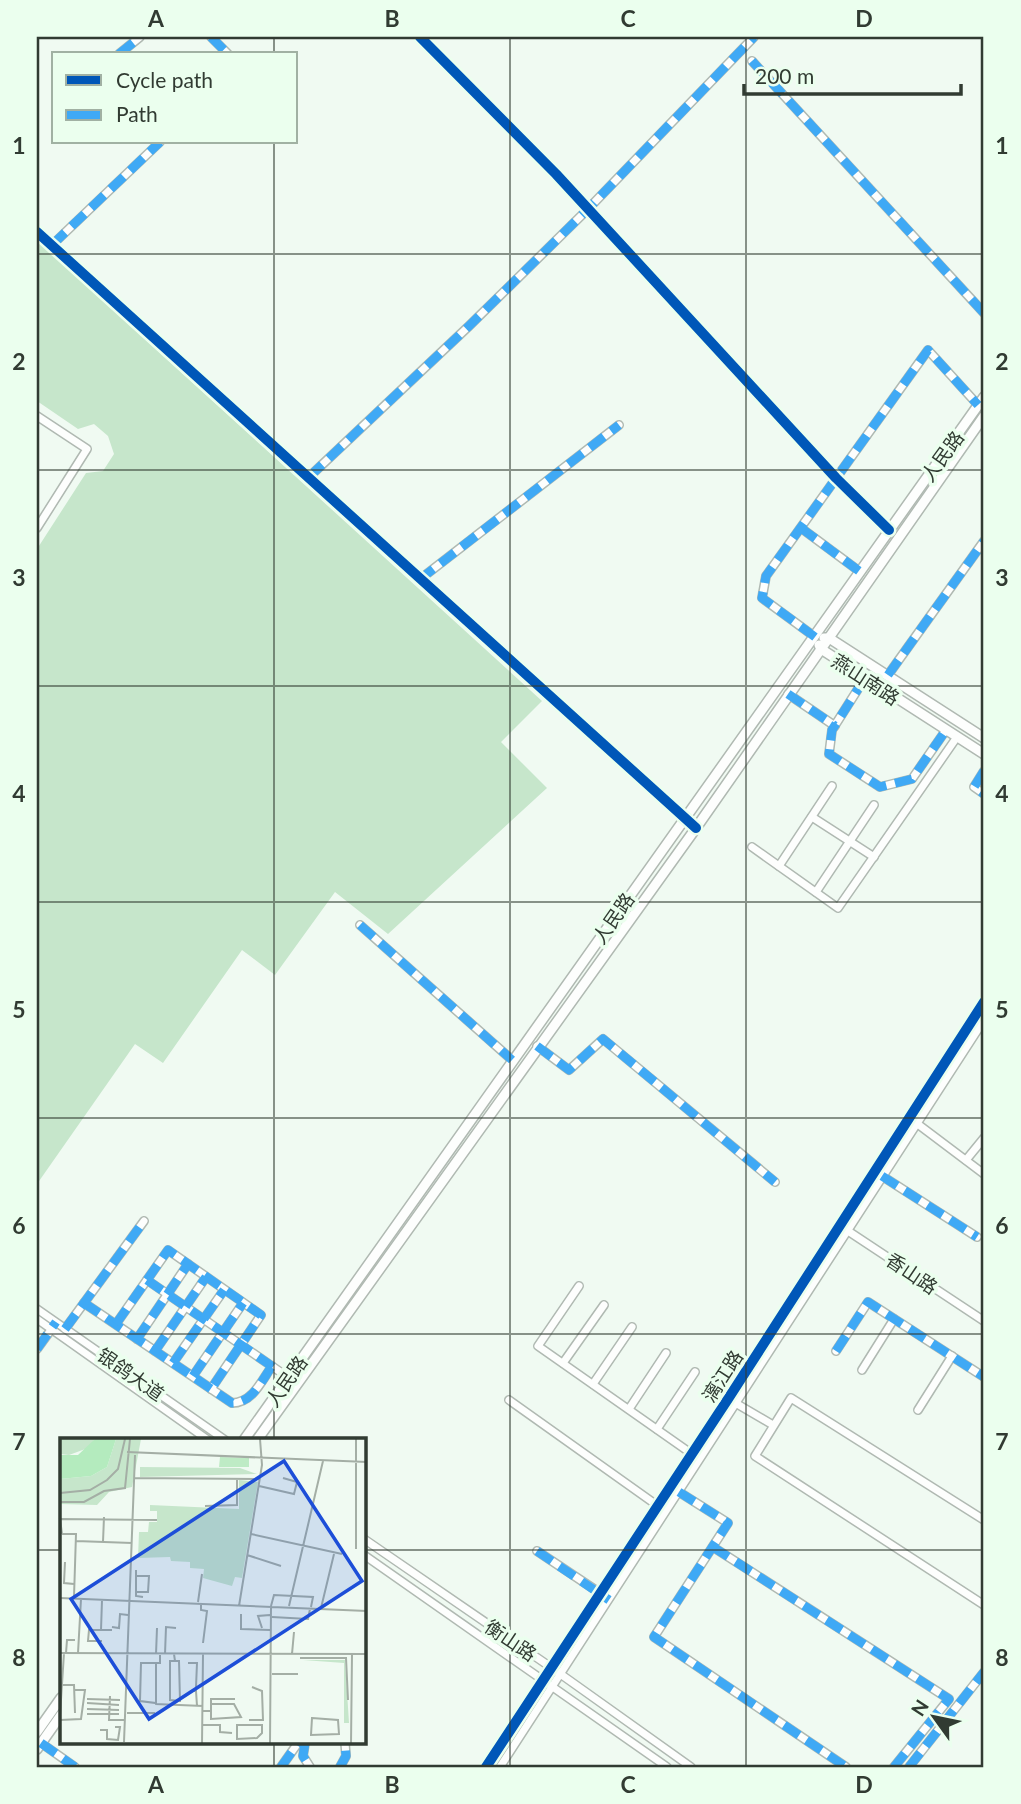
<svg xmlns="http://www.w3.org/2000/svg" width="1021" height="1804" font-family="Lato,'Noto Sans SC',sans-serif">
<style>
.grass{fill:#c6e6cb}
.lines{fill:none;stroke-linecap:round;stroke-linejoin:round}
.minor-casing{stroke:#b0b9b2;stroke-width:10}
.major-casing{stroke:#b0b9b2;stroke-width:12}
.minor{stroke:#fdfefd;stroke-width:7}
.major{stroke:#fdfefd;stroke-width:9}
.quiet{stroke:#3fa9f5;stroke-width:9;stroke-dasharray:18 9;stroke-linecap:butt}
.cycleway-casing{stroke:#ebffee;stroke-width:15}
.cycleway{stroke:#0057b8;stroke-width:10}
.grid{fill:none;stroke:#313b32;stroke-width:2;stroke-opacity:0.55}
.labels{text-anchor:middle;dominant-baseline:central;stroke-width:7;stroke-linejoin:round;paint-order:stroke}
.street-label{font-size:19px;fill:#313b32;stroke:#ebffee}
.inset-road{fill:none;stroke:#a4aea5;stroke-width:2}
.view{fill:#1d4ed8;fill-opacity:0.15;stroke:#1d4ed8;stroke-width:3.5}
.inset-edge{fill:none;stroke:#313b32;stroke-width:3.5}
.neatline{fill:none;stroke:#313b32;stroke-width:2.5}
.grid-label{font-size:23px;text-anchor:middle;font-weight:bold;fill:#313b32}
</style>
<rect width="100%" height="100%" fill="#f0faf2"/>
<path class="grass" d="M37,241L542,701L501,742L547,788L388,934L335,892L275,975L242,950L163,1063L135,1044L37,1184V549L86,473L103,471L114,454L108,436L94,424L78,429L37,401Z"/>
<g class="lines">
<defs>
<g id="minor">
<path d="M211,37L228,54"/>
<path d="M420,37L556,174L836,478L889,530"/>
<path d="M119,54L140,37"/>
<path d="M752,61L984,313"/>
<path d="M37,232L696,828"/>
<path d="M52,245L160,142"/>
<path d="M37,416L87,449L37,528"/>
<path d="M309,477L469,326L588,209L754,37"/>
<path d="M801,528L859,571"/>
<path d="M419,580L619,425"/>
<path d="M815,637L762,598L766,576L928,350L978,405"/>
<path d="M888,675L984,541"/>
<path d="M865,678L832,730L829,754L880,787L912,779L946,730"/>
<path d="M788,694L835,726"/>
<path d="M984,771L974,787L984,794"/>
<path d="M812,817L874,857"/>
<path d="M752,847L838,908L957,737"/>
<path d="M779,866L832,786"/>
<path d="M816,892L874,805"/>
<path d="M360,925L512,1060"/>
<path d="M537,1046L569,1070L603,1039L775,1182"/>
<path d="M915,1122L984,1174"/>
<path d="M966,1160L984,1138"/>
<path d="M882,1176L977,1237"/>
<path d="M845,1229L984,1321"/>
<path d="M147,1280L289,1378"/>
<path d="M579,1286L538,1346L692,1454"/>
<path d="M84,1303L232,1403C252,1403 261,1382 272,1366"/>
<path d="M37,1309L225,1440"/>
<path d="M37,1319L208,1440"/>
<path d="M116,1324L168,1250L261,1315L211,1389"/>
<path d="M65,1329L144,1221"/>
<path d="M137,1339L188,1264"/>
<path d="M37,1349L53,1327"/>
<path d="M155,1351L206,1277"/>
<path d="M836,1351L868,1302L984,1377"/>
<path d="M173,1363L224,1290"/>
<path d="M563,1363L604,1305"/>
<path d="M862,1370L894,1319"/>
<path d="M193,1376L243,1303"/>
<path d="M593,1384L632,1327"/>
<path d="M509,1400L658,1506"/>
<path d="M732,1401L773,1425"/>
<path d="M629,1409L666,1353"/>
<path d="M918,1410L952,1356"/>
<path d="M657,1429L695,1372"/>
<path d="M679,1492L728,1523L654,1637L846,1767"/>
<path d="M984,1520L791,1398L755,1456L984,1605"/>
<path d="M364,1539L552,1668L691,1767"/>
<path d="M713,1547L949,1699L894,1767"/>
<path d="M537,1551L603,1595"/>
<path d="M364,1555L667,1767"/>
<path d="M41,1743L75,1767"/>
<path d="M305,1743L303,1756L310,1767"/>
<path d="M281,1767L298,1743"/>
<path d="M340,1767L346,1756L345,1743"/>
<path d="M486,1767L728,1399L984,1002"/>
<path d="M500,1767L984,1020"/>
<path d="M909,1767L984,1672"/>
</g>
<g id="major">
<path d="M824,638H829L984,738"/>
<path d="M819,645L821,649L984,754"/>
<path d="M244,1440L984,397"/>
<path d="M257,1440L696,828L984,416"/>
<path d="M37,1732L61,1698"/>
<path d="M37,1749L61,1715"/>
</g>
</defs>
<use href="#minor" class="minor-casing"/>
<use href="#major" class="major-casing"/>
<use href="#minor" class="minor"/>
<use href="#major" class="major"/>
<g class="quiet">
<path d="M211,37L228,54"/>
<path d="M119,54L140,37"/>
<path d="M752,61L984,313"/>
<path d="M52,245L160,142"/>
<path d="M309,477L469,326L588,209L754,37"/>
<path d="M801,528L859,571"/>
<path d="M419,580L619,425"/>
<path d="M815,637L762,598L766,576L928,350L978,405"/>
<path d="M888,675L984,541"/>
<path d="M865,678L832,730L829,754L880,787L912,779L946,730"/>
<path d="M788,694L835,726"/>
<path d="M984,771L974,787L984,794"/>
<path d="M360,925L512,1060"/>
<path d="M537,1046L569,1070L603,1039L775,1182"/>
<path d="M882,1176L977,1237"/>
<path d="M147,1280L289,1378"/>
<path d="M84,1303L232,1403C252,1403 261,1382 272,1366"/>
<path d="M116,1324L168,1250L261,1315L211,1389"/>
<path d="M65,1329L144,1221"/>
<path d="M137,1339L188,1264"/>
<path d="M37,1349L56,1322"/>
<path d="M155,1351L206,1277"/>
<path d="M836,1351L868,1302L984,1377"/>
<path d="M173,1363L224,1290"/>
<path d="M193,1376L243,1303"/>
<path d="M679,1492L728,1523L654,1637L846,1767"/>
<path d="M713,1547L949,1699L894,1767"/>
<path d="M537,1551L609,1600"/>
<path d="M41,1743L75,1767"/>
<path d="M305,1743L303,1756L310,1767"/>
<path d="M281,1767L298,1743"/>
<path d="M340,1767L346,1756L345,1743"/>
<path d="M909,1767L984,1672"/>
</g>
<defs>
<g id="cycleway">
<path d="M420,37L556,174L836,478L889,530"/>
<path d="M37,232L696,828"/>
<path d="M486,1767L728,1399L984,1002"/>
</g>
</defs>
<use href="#cycleway" class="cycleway-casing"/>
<use href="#cycleway" class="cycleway"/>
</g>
<path class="grid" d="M274,37V54M510,37V1767M746,37V1767M274,142V1440M37,254H984M37,470H984M37,686H984M37,902H984M37,1118H984M37,1334H984M37,1550H61M364,1550H984M274,1743V1767"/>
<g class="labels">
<g class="street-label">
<text transform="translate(942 456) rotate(-54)">人民路</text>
<text transform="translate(866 679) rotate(33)">燕山南路</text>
<text transform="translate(613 918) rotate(-55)">人民路</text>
<text transform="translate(912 1273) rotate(34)">香山路</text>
<text transform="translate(131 1374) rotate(35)">银鸽大道</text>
<text transform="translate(722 1376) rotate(-57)">漓江路</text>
<text transform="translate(286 1381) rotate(-55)">人民路</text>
<text transform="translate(511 1640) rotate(34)">衡山路</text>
</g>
</g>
<g transform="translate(60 1438)">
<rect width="306" height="306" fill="#f0faf2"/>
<path d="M80,29L180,30L197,36L80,39ZM179,42L198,44L182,140L175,139L172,148L143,140L144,131L130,130V124L111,123L110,119L78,120L79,94H88L89,84H97V73H90V67L179,71ZM243,222H285L289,285H284V225Z" fill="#c6e6cb"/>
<path d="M160,19L189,20V29H159Z" fill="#beebc5"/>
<path d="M0,1H35L28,10L9,17L0,16ZM56,1H81L72,49L49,54L37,67L0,66V41L31,38L47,29Z" fill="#c6e6cb"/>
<path d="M35,1H56L47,29L31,38L0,41V17H18Z" fill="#b4ebbe"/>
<path class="inset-road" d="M296,1V111M67,14L307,24M74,40L200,41M199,48L234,56L237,44L223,40M0,55L30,52L47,42L58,31L65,1M0,64H24L44,53L65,50L70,1M145,68L177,67V41M2,96L0,81L97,82M2,96H16L14,159M191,96L282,116M16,103L72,105M43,104L44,79M187,117L221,128M5,124L4,145L14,146M76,132V158L83,159M76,154H88L89,138H76M0,160L307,173M138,164L142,136M141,166V172L147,173L143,205M179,168L202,27L200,1M211,168L214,157L253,159L251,169M229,168L263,23M261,170L274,116M181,176V191L210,192M212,179L248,181L250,171M52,189L59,190L60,176L68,177M202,190L198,178L210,177M41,192L42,162M42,203H28L29,192H52M0,215L307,216M6,215L7,202H15M18,215L21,161M96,216L97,190M105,216L106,189L116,190M114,216L115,223H110V262L120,263L119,223H115M232,216L234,194M240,220H286L288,262M96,225V265L80,263L81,225H100V217M128,225H137L136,249M212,236H238M0,247H14L15,275M130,253H136L137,268M50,258L49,282H64M27,261L60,262M27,265L59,267M95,266L143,268M151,266V261H175M27,271L59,272M143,273H151V281L181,279L174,266H151V273M67,275H95M27,276H59M0,277L4,215M252,280L278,282L279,296L251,297ZM0,282L21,281L25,252H14M189,282H203L202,253L192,249M143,287H160V294L172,295M177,287H202V295L197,300L177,301ZM40,292H47V301L58,302L60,289H55M64,304L75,17M142,306L143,216M210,306L211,168M291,306L292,216"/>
<path class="view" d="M224,23L302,143L89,281L11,161Z"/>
<rect width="306" height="306" class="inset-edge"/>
</g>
<rect width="1021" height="1804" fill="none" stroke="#ebffee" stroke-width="77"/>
<rect x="52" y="52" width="245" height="91" fill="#ebffee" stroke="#a1b1a3" stroke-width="2"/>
<rect x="66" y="75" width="35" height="10" fill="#0057b8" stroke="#a1b1a3" stroke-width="2"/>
<text x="116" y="88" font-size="21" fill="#313b32">Cycle path</text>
<rect x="66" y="110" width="35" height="10" fill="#3fa9f5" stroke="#a1b1a3" stroke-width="2"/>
<text x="116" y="122" font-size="21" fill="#313b32">Path</text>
<g transform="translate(934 1717) rotate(303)" stroke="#ebffee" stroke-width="5" paint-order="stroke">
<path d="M0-5L12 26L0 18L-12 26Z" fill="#313b32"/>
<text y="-10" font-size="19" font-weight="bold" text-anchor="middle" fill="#313b32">N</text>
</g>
<path d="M744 84v10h217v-10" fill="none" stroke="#313b32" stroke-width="3.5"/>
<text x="755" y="84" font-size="21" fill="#313b32" stroke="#ebffee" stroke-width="5" paint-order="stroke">200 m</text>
<rect x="38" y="38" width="944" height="1728" class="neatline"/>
<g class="grid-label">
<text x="156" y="27">A</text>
<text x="392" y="27">B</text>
<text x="628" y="27">C</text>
<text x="864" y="27">D</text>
<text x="19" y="154">1</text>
<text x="1002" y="154">1</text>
<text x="19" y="370">2</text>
<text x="1002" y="370">2</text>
<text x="19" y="586">3</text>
<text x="1002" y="586">3</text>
<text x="19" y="802">4</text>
<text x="1002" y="802">4</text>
<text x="19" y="1018">5</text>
<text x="1002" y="1018">5</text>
<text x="19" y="1234">6</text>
<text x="1002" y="1234">6</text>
<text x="19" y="1450">7</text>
<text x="1002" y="1450">7</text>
<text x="19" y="1666">8</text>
<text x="1002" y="1666">8</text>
<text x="156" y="1793">A</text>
<text x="392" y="1793">B</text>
<text x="628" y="1793">C</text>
<text x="864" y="1793">D</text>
</g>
</svg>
